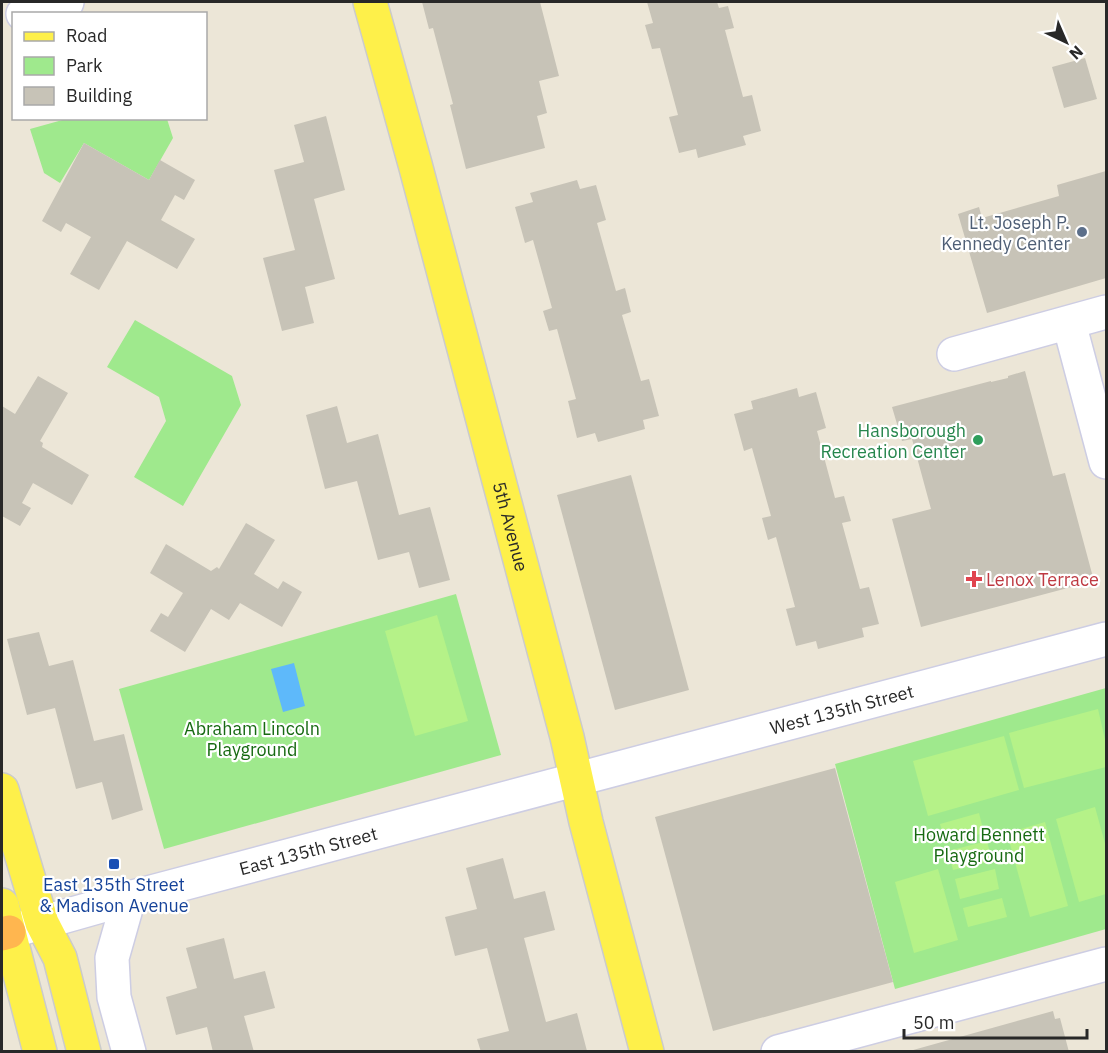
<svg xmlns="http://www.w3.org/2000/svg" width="1108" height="1053" font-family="'IBM Plex Sans',sans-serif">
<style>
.green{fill:#9fe98d}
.pitch{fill:#b5f288}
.water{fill:#5eb9fa}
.building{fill:#c7c3b7}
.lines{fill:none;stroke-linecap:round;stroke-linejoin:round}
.minor-casing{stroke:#cdcde3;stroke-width:36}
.major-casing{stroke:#cbcbcb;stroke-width:36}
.highway-casing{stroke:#cbcbcb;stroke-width:36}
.minor{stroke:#fff;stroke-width:33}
.major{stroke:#fef04a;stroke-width:33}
.highway{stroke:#ffb64f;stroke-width:33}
.service-dot{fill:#5c6f8a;stroke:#fff;stroke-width:2}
.leisure-dot{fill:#2e9e5b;stroke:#fff;stroke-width:2}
.health-dot{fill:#e0444e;stroke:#fff;stroke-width:2}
.transit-dot{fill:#1a4fb4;stroke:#fff;stroke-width:2}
.labels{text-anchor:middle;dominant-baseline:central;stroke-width:4.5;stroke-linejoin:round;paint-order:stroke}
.service-label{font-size:18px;fill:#4e5e75;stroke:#fff;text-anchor:end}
.leisure-label{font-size:18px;fill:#27864d;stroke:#fff;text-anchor:end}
.street-label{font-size:18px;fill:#282828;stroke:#fff}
.health-label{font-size:18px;fill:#be3a42;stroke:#fff;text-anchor:start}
.park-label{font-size:18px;fill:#176a12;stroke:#fff}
.transit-label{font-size:18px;fill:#164399;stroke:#fff}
</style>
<rect width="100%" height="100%" fill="#ece6d7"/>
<g class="green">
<path d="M66,119H167L173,138L149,180L84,143L60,183L44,173L30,129Z"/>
<path d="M135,320L232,376L241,405L183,506L134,477L166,421L159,397L107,367Z"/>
<path d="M456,594L501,755L164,849L119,689Z"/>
<path d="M1106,688V929L895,989L835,764Z"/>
</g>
<g class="pitch">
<path d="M437,615L468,721L415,736L385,631Z"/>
<path d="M1098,709L1106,744V767L1024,788L1009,733Z"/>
<path d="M1004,736L1019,790L928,816L913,761Z"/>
<path d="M1095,807L1106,847V894L1079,902L1056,819Z"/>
<path d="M979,813L984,833L945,843L940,824Z"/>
<path d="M1045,822L1068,906L1030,917L1007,833Z"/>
<path d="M987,841L992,861L953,870L948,851Z"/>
<path d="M938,869L958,940L914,953L895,882Z"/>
<path d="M995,869L999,889L960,899L955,879Z"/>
<path d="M1002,898L1007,917L968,927L963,908Z"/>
</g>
<path class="water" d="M294,663L305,706L283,712L271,669Z"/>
<g class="building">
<path d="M422,2H540L559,76L539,81L547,113L537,116L545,148L466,169L450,105L453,104L433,28L429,29Z"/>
<path d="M647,2H717L719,8L728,6L734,28L725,30L743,97L752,95L761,131L743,136L746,145L698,158L696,149L679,153L669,117L678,115L660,48L652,49L645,25L653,23Z"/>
<path d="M1085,58L1097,99L1064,108L1052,67Z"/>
<path d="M326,116L345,190L314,199L335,279L305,287L314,323L282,331L263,258L295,250L274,170L304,162L294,125Z"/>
<path d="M84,143L149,180L160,160L195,180L184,200L175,195L161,220L195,239L177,269L127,241L99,290L70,274L91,237L66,223L61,232L42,221Z"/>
<path d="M1106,171V278L987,313L958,214L979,207L982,218L1059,196L1057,185Z"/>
<path d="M577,180L580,189L596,185L606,220L597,223L616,291L625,288L631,312L622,315L641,381L649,379L659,416L643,420L645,429L598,442L595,433L577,438L568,401L576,399L557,329L549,331L543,311L552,308L533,240L525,243L515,207L533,202L530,193Z"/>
<path d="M1025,371L1053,476L1065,473L1094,581L921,627L892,519L931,509L912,439L902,441L892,407L991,381V382L1008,378V376Z"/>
<path d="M38,376L68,393L40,441L43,443L42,447L89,475L72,505L33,483L22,503L31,508L20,526L2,516V406L15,414Z"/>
<path d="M797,388L799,397L816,392L826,428L817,431L835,498L844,496L851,521L842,523L860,589L869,587L879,624L862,628L864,637L818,649L816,641L796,646L786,609L795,607L776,537L768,540L762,518L771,516L752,448L744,451L734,414L753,409L751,401Z"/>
<path d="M337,406L347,443L378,434L399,515L430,507L450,580L419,588L409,552L378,560L357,481L325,489L306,415Z"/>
<path d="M631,475L689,690L615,710L557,495Z"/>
<path d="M246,523L275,540L254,574L278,589L283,581L302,592L282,627L240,603L229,620L211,609L185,652L150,631L161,613L168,617L183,593L150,573L166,544L211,571L217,567L219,569Z"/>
<path d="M39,632L49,666L73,660L94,741L124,734L143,810L112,820L102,782L76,789L55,708L27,715L7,639Z"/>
<path d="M835,768L893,982L713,1031L655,817Z"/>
<path d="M503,858L514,899L545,891L555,930L524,938L546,1022L577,1013L587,1051L481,1052L477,1039L509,1031L487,948L455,956L445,917L477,909L466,868Z"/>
<path d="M224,938L234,979L265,971L275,1008L244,1016L254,1052H213L207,1027L176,1035L166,997L197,988L186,948Z"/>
<path d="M1053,1011L1055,1019L1060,1018L1069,1052H906Z"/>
</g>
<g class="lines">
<defs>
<g id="minor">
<path d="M23,14L67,2"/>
<path d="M1069,323L1106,462"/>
<path d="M954,354L1106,312"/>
<path d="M129,898L112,958L114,997L129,1052"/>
<path id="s1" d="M9,932L129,898L1106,639"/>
<path d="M778,1052L1106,964"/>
</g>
<g id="major">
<path id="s2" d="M370,2L415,164L567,737L586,822L647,1052"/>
<path d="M2,790L42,923L60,958L84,1052"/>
<path d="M2,905L40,1052"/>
</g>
<path id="highway" d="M2,934L9,932"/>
</defs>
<use href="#minor" class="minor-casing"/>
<use href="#major" class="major-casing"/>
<use href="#highway" class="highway-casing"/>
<use href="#minor" class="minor"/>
<use href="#major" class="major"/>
<use href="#highway" class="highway"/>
</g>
<circle class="service-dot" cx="1082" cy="232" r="6"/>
<circle class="leisure-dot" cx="978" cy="440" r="6"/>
<path class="health-dot" d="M971 570h6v6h6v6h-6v6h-6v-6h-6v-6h6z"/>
<rect class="transit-dot" x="108" y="858" width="12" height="12" rx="3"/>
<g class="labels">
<g class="service-label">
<text x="1070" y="222">Lt. Joseph P.<tspan x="1070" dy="21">Kennedy Center</tspan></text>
</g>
<g class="leisure-label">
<text x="966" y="430">Hansborough<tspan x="966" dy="21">Recreation Center</tspan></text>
</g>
<g class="street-label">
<text stroke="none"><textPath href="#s2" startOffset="543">5th Avenue</textPath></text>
<text stroke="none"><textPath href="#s1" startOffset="862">West 135th Street</textPath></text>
<text stroke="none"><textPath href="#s1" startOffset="310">East 135th Street</textPath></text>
</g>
<g class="health-label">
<text x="986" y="579">Lenox Terrace</text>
</g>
<g class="park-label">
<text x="252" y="728">Abraham Lincoln<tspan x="252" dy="21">Playground</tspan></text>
<text x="979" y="834">Howard Bennett<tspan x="979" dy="21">Playground</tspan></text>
</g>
<g class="transit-label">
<text x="114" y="884">East 135th Street<tspan x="114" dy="21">&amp; Madison Avenue</tspan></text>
</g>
</g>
<rect width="1108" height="1053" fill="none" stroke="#282828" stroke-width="6"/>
<rect x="12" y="12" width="195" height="108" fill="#ffffff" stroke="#a9a9a9" stroke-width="1.5"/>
<rect x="24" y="32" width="30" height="9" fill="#fef04a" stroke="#a9a9a9" stroke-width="1.5"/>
<text x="66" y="42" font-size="18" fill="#282828">Road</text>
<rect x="24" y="57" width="30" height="18" fill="#9fe98d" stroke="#a9a9a9" stroke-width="1.5"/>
<text x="66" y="72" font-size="18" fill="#282828">Park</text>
<rect x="24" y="87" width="30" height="18" fill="#c7c3b7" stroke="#a9a9a9" stroke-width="1.5"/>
<text x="66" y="102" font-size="18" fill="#282828">Building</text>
<g transform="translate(1066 42) rotate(136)" stroke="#ffffff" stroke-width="4.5" paint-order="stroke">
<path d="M0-4.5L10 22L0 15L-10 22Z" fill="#282828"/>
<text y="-9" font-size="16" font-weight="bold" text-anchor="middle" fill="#282828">N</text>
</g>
<path d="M904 1029v9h183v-9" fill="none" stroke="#282828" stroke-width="3"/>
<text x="913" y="1029" font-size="18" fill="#282828" stroke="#ffffff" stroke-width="4.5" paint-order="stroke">50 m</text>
</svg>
